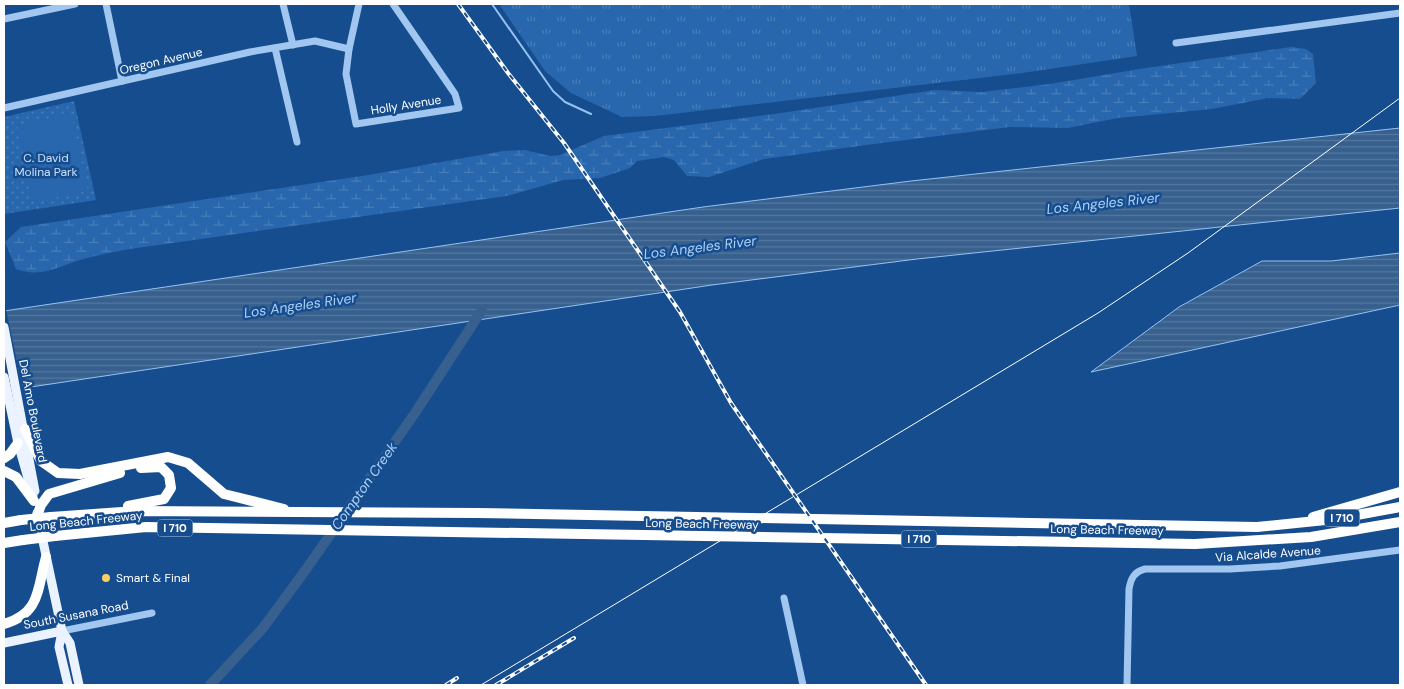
<svg xmlns="http://www.w3.org/2000/svg" width="1404" height="689" font-family="'DM Sans',sans-serif">
<style>
.grass{fill:url(#grass-tufts)}
.wetland{fill:url(#wetland-marsh)}
.park{fill:url(#park-dots)}
.pitch{fill:#2867ad}
.water{fill:url(#water-rules);stroke:#94c2f3}
.pier{fill:#164d8e}
.lines{fill:none;stroke-linecap:round;stroke-linejoin:round}
.stream{stroke:#94c2f3;stroke-width:2}
.river{stroke:#37608f;stroke-width:10}
.minor{stroke:#a1c6f0;stroke-width:7}
.major{stroke:#eaf3ff;stroke-width:9}
.highway{stroke:#fff;stroke-width:10}
.tram{stroke:#fff;stroke-width:1}
.rail-casing{stroke:#fff;stroke-width:4}
.rail{stroke:#164d8e;stroke-width:2;stroke-dasharray:5.5;stroke-linecap:butt}
.highway-bridge{stroke:#fff;stroke-width:10}
.poi-dot{fill:#ffce60;stroke:#164d8e;stroke-width:2}
.labels{text-anchor:middle;dominant-baseline:central;stroke-width:5;stroke-linejoin:round;paint-order:stroke}
.shield{fill:#164d8e;stroke:#b9cadd;stroke-width:1}
.shield-label{font-size:11px;font-weight:bold;fill:#fff}
.street-label{font-size:12px;fill:#fff;stroke:#164d8e}
.park-label{font-size:12px;fill:#c8e0fb;stroke:#164d8e}
.poi-label{font-size:12px;fill:#fff;stroke:#164d8e;text-anchor:start}
.water-label{font-size:14px;font-style:italic;fill:#add0f7;stroke:#164d8e}
</style>
<defs>
<pattern id="grass-tufts" width="24" height="20" patternUnits="userSpaceOnUse" patternTransform="scale(1.25)"><rect width="24" height="20" fill="#2867ad"/><path d="M3 7l-1-3M5 7V3M7 7l1-3M15 17l-1-3M17 17v-4M19 17l1-3" fill="none" stroke="#487eb9"/></pattern>
<pattern id="wetland-marsh" width="20" height="14" patternUnits="userSpaceOnUse" patternTransform="scale(1.25)"><rect width="20" height="14" fill="#2867ad"/><path d="M1 5h8M5 5V1M11 12h8M15 12V8" fill="none" stroke="#487eb9"/></pattern>
<pattern id="park-dots" width="8" height="8" patternUnits="userSpaceOnUse" patternTransform="scale(1.25)"><rect width="8" height="8" fill="#2867ad"/><path d="M2 2h.1M6 6h.1" fill="none" stroke="#487eb9" stroke-width="1.8" stroke-linecap="round"/></pattern>
<pattern id="water-rules" width="6" height="5" patternUnits="userSpaceOnUse" patternTransform="scale(1.25)"><rect width="6" height="5" fill="#37608f"/><path d="M0 2.5h6" fill="none" stroke="#5578a0"/></pattern>
</defs>
<rect width="100%" height="100%" fill="#164d8e"/>
<path class="grass" d="M499,4H1129L1137,56L1022,73L655,116L622,117L571,93L545,71Z"/>
<path class="wetland" d="M1291,47L1306,49L1313,54L1316,83L1300,99L1268,98L1212,109L1118,118L1068,128L1009,127L866,145L764,159L709,177L687,176L674,160L664,157L637,161L630,168L600,178L563,180L507,196L130,249C114,252 97,255 80,260C58,267 41,278 16,269L5,242L21,227L368,175L503,151L525,150L550,156L560,155L604,136L781,113L935,90L982,92L1050,84L1139,69Z"/>
<path class="park" d="M74,101L96,200L4,214V117Z"/>
<path class="pitch" d="M71,113L88,191L33,202L17,125Z"/>
<g class="water">
<path d="M1400,128V208L917,259L712,285L4,391V311L703,207L911,181Z"/>
<path d="M1400,253V305L1091,372L1179,307L1262,261H1331Z"/>
</g>
<path class="pier" d="M4,309H6L23,390L4,393Z"/>
<g class="lines">
<path class="stream" d="M492,4L553,91L565,102L591,114"/>
<path class="river" d="M210,685L263,628L307,568L415,413L482,310"/>
<g class="minor">
<path d="M106,4L122,81"/>
<path d="M283,4L293,45"/>
<path d="M4,19L75,4"/>
<path d="M1176,43L1400,13"/>
<path d="M275,48L297,142"/>
<path d="M349,49L346,74L356,124L459,108L455,94L393,4"/>
<path d="M4,108L250,52L315,41L349,49L359,4"/>
<path d="M784,598L803,685"/>
<path d="M62,631L152,613"/>
<path d="M1127,685L1129,589C1131,578 1134,572 1145,569H1230L1280,566L1400,550"/>
</g>
<g class="major">
<path d="M4,327L35,491"/>
<path d="M4,377L18,443L33,496"/>
<path d="M37,513L62,631L59,647L68,685"/>
<path d="M62,631L70,643L79,685"/>
<path d="M4,643L62,631"/>
</g>
<g class="highway">
<path d="M25,429L41,461L58,473L80,474L168,457L188,463L224,494L284,509"/>
<path d="M4,458L10,454L18,443"/>
<path d="M4,471L16,477L34,501"/>
<path d="M128,506L164,499L171,488L169,475L161,467L141,468"/>
<path d="M37,516L41,505L49,494L120,473"/>
<path d="M51,517L136,511L478,513L1257,527L1335,519L1400,507"/>
<path d="M1313,517L1400,492"/>
<path d="M4,523L21,520"/>
<path d="M55,536L146,527L1195,544L1311,537L1400,522"/>
<path d="M4,543L23,540"/>
<path d="M4,624C41,613 37,589 46,557"/>
</g>
<path class="tram" d="M481,685L1098,313L1188,253L1400,98"/>
<defs>
<g id="rail">
<path d="M458,4L508,73L564,143L680,312L731,403L926,685"/>
<path d="M446,685L457,678"/>
<path d="M496,685L574,638"/>
</g>
</defs>
<use href="#rail" class="rail-casing"/>
<use href="#rail" class="rail"/>
<g class="highway-bridge">
<path d="M21,520L51,517"/>
<path d="M23,540L55,536"/>
</g>
</g>
<circle class="poi-dot" cx="106" cy="578" r="5"/>
<g class="labels">
<g class="shield">
<rect x="1324.5" y="509.5" width="35" height="17" rx="4"/>
<rect x="157.5" y="519.5" width="35" height="17" rx="4"/>
<rect x="901.5" y="530.5" width="35" height="17" rx="4"/>
</g>
<g class="shield-label">
<text x="1342" y="518">I 710</text>
<text x="175" y="528">I 710</text>
<text x="919" y="539">I 710</text>
</g>
<g class="street-label">
<text transform="translate(161 61) rotate(-13)">Oregon Avenue</text>
<text transform="translate(406 105) rotate(-9)">Holly Avenue</text>
<text transform="translate(33 411) rotate(79)">Del Amo Boulevard</text>
<text transform="translate(86 521) rotate(-6)">Long Beach Freeway</text>
<text transform="translate(702 524) rotate(1)">Long Beach Freeway</text>
<text transform="translate(1107 530) rotate(1)">Long Beach Freeway</text>
<text transform="translate(1268 554) rotate(-4)">Via Alcalde Avenue</text>
<text transform="translate(76 615) rotate(-11)">South Susana Road</text>
</g>
<g class="park-label">
<text x="46" y="158">C. David<tspan x="46" dy="14">Molina Park</tspan></text>
</g>
<g class="poi-label">
<text x="116" y="578">Smart &amp; Final</text>
</g>
<g class="water-label">
<text transform="translate(1103 203) rotate(-6)">Los Angeles River</text>
<text transform="translate(700 247) rotate(-7)">Los Angeles River</text>
<text transform="translate(300 305) rotate(-8)">Los Angeles River</text>
<text transform="translate(364 486) rotate(-55)">Compton Creek</text>
</g>
</g>
<rect width="1404" height="689" fill="none" stroke="#ffffff" stroke-width="10"/>
</svg>
